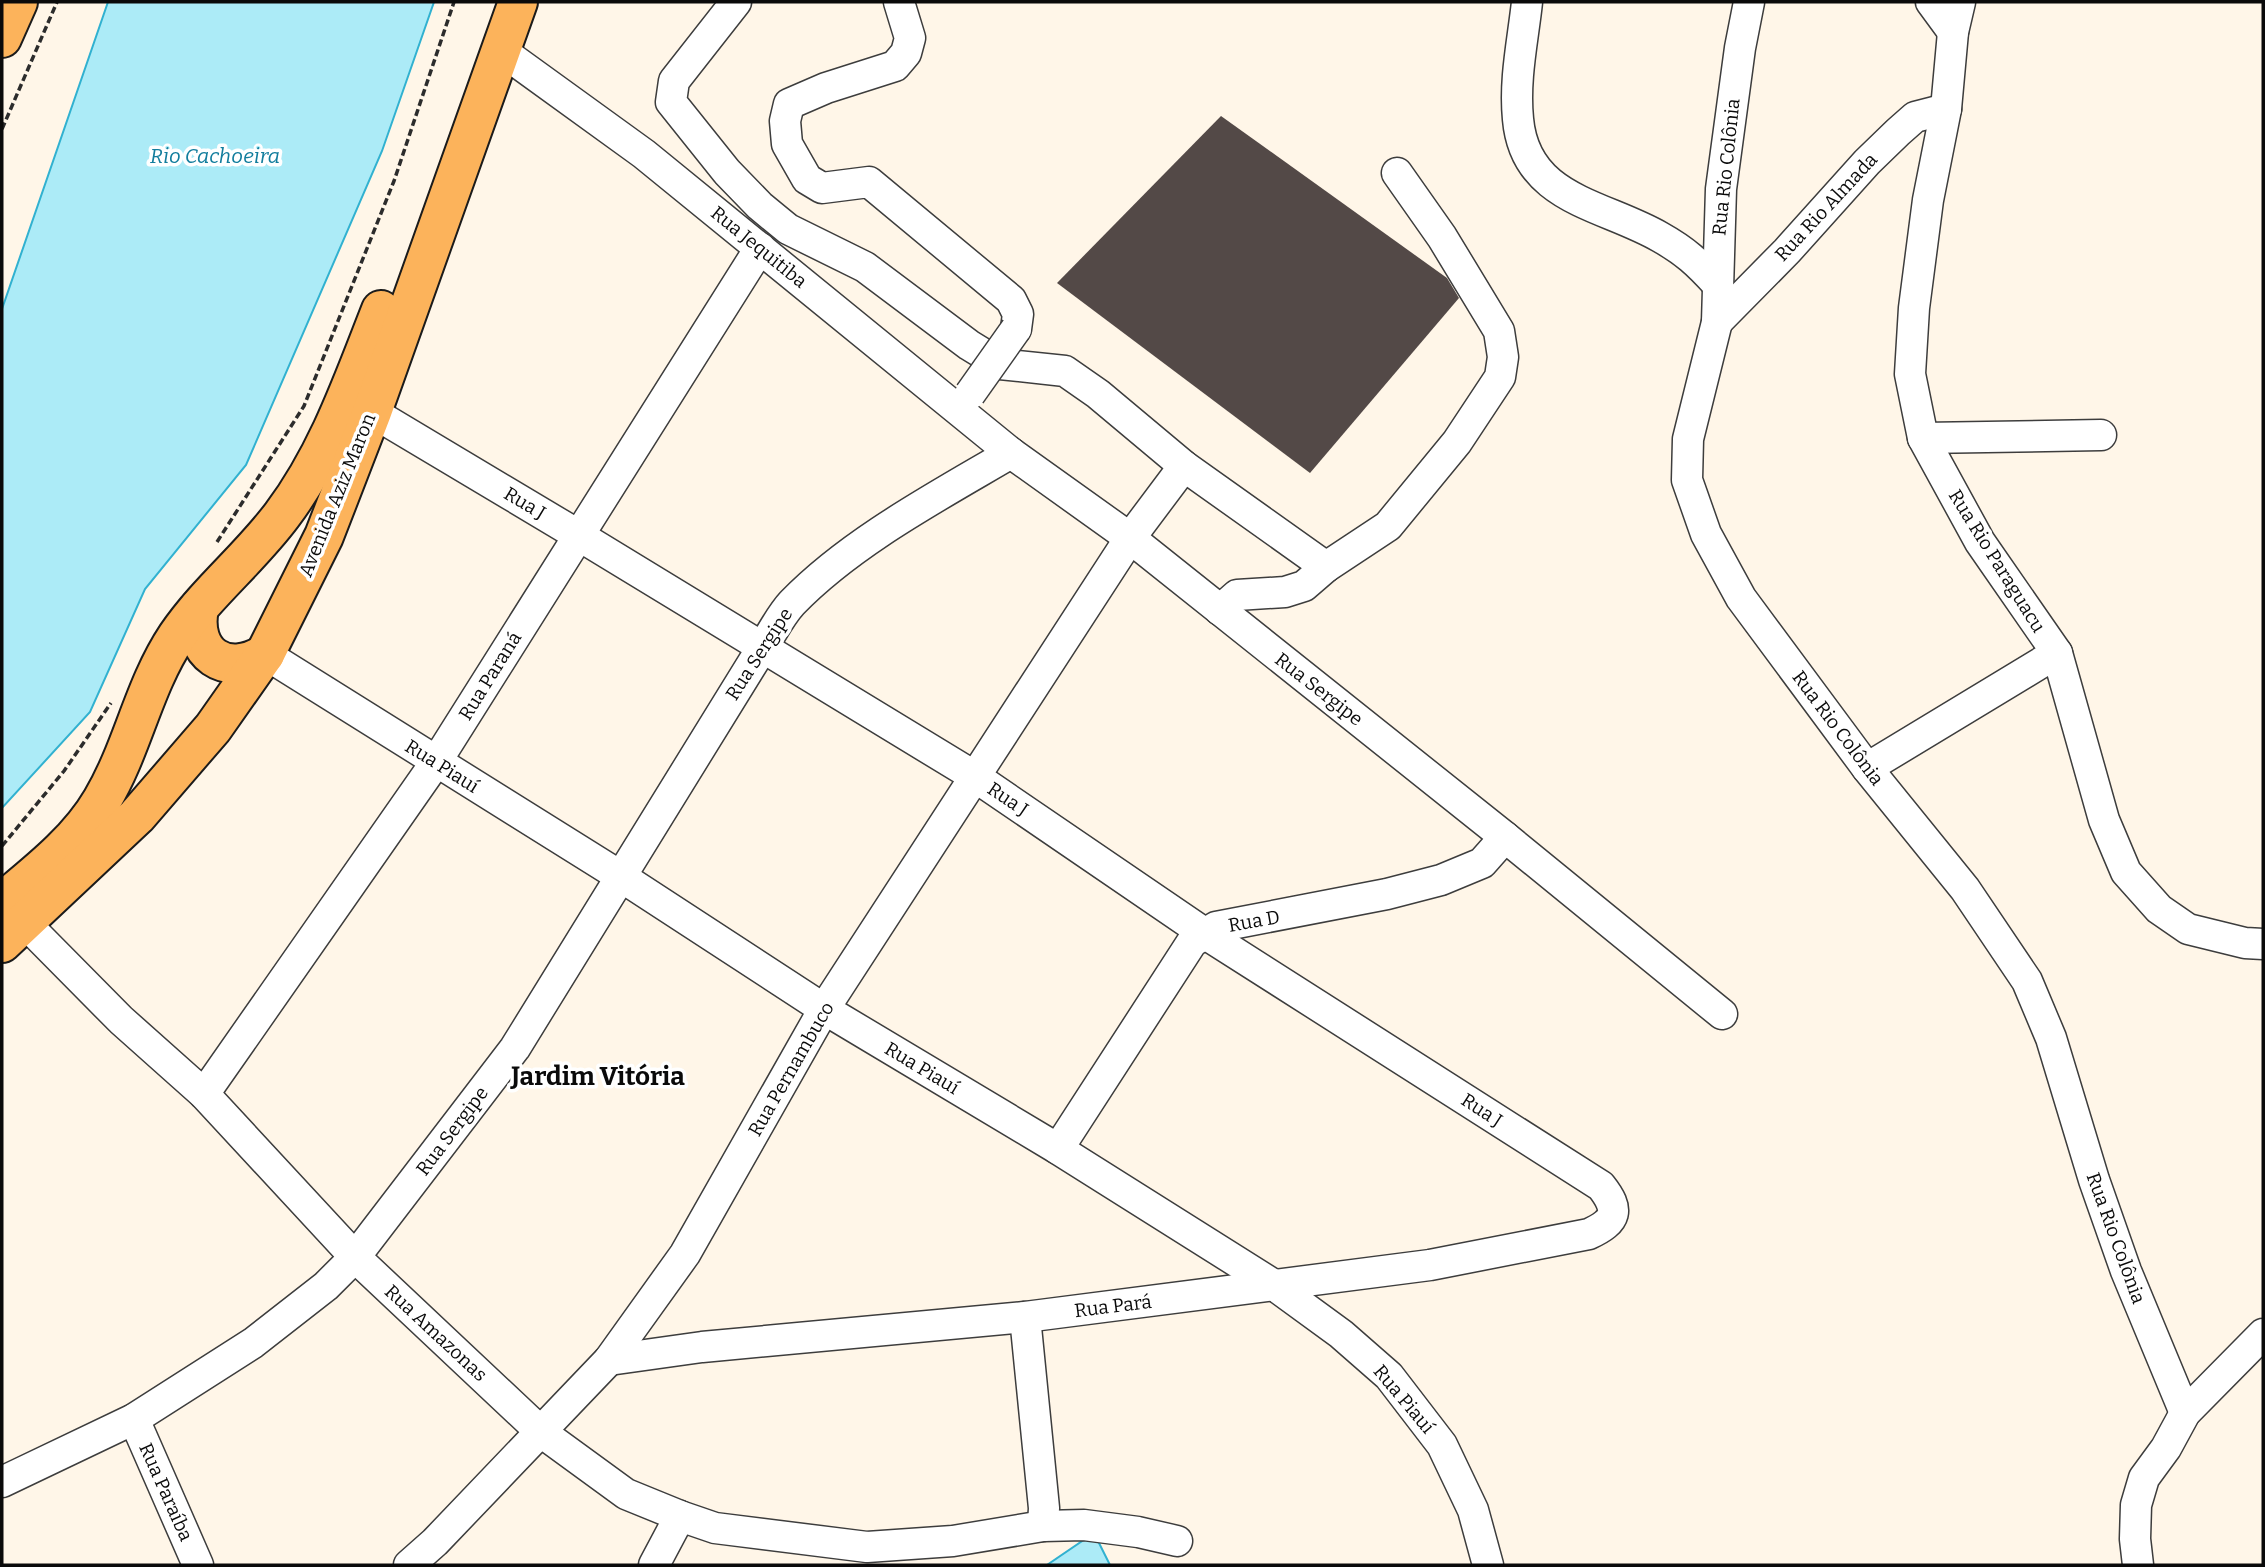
<svg xmlns="http://www.w3.org/2000/svg" width="2265" height="1567" font-family="Bitter,serif">
<style>
.water{fill:#acebf7;stroke:#31b1d0;stroke-width:2}
.building{fill:#534947}
.lines{fill:none;stroke-linecap:round;stroke-linejoin:round}
.minor-casing{stroke:#3d3d3d;stroke-width:33}
.major-casing{stroke:#1b1b1b;stroke-width:42}
.path{stroke:#2c2c2c;stroke-width:3.5;stroke-dasharray:7 3.5;stroke-linecap:butt}
.minor{stroke:#fff;stroke-width:30}
.major{stroke:#fcb35b;stroke-width:38}
.minor-bridge-casing{stroke:#3d3d3d;stroke-width:33;stroke-linecap:butt}
.minor-bridge{stroke:#fff;stroke-width:30}
.labels{text-anchor:middle;dominant-baseline:central;stroke-width:7;stroke-linejoin:round;paint-order:stroke}
.street-label{font-size:19px;fill:#0a0a0a;stroke:#fff}
.water-label{font-size:21px;font-style:italic;fill:#127d9d;stroke:#fff}
.district-label{font-size:26px;font-weight:bold;fill:#0a0a0a;stroke:#fff}
</style>
<rect width="100%" height="100%" fill="#fff6e8"/>
<g class="water">
<path d="M108,2H434L382,151L246,465L145,589L90,712L2,808V309Z"/>
<path d="M1094,1533L1110,1565H1047Z"/>
</g>
<path class="building" d="M1221,116L1447,278L1459,298L1310,473L1057,283Z"/>
<g class="lines">
<defs>
<g id="minor">
<path d="M736,2L674,81L671,102L727,172L760,206L788,229L865,267L969,345L1000,364L1065,371L1098,394L1184,466L1326,567L1388,526L1457,442L1500,377L1503,357L1499,331L1442,237L1397,173"/>
<path d="M899,2L910,38L906,53L895,66L826,88L789,104L785,121L787,144L807,179L822,188L869,182L1011,300L1018,314L1016,329"/>
<path d="M1527,2C1523,40 1514,79 1518,119C1525,200 1603,204 1660,237C1685,251 1698,263 1717,284"/>
<path d="M1749,2L1740,48L1721,189L1717,322L1688,439L1687,480L1706,534L1741,598L1867,768L1965,889L2027,981L2051,1038L2094,1180L2126,1271L2185,1413"/>
<path d="M1931,2L1953,32"/>
<path d="M1960,2L1953,32L1946,109L1928,200L1914,308L1910,374L1923,438L1980,542L2057,653L2104,820L2126,872L2159,909L2188,929L2245,943L2263,944"/>
<path d="M499,49L644,154L1011,453L1130,538L1505,837L1722,1014"/>
<path d="M1717,322L1787,251L1867,162L1898,132L1915,117L1946,109"/>
<path d="M372,412L578,535L974,776L1204,933L1601,1186C1620,1210 1617,1221 1589,1234L1430,1265L1025,1317L702,1347L609,1360"/>
<path d="M1923,438L2101,435"/>
<path d="M1220,610L1237,595L1285,592L1304,586L1326,567"/>
<path d="M265,654L620,876L824,1009L1058,1149L1274,1285L1341,1334L1389,1376L1442,1445L1473,1510L1488,1565"/>
<path d="M1867,768L2057,653"/>
<path d="M23,921L121,1020L204,1094L355,1257L541,1432L626,1494L680,1516L715,1528L867,1547L953,1541L1043,1526L1084,1525L1138,1532L1177,1541"/>
<path d="M204,1094L436,762L760,248"/>
<path d="M1058,1149L1192,942L1216,927L1387,894L1441,880L1482,863L1505,837"/>
<path d="M1025,1317L1044,1508L1043,1526"/>
<path d="M134,1419L198,1565"/>
<path d="M2,1482L134,1419L253,1343L326,1286L355,1257L515,1048L762,648C772,633 780,616 792,603C851,542 938,496 1011,453"/>
<path d="M409,1565L435,1542L609,1360L685,1254L824,1009L1130,538L1184,466"/>
<path d="M654,1565L680,1516"/>
<path d="M2138,1565L2135,1539L2136,1505L2144,1478L2166,1448L2185,1413L2263,1334"/>
</g>
<g id="major">
<path d="M2,38L18,2"/>
<path d="M199,608C190,654 226,678 265,654"/>
<path d="M2,902C38,872 78,841 102,800C133,748 143,687 177,636C207,592 250,558 282,515C328,454 353,381 381,310"/>
<path d="M2,943L137,816L213,728L265,654L324,536L372,412L518,2"/>
</g>
</defs>
<use href="#minor" class="minor-casing"/>
<use href="#major" class="major-casing"/>
<g class="path">
<path d="M2,129L57,2"/>
<path d="M217,542L304,406L394,181L454,2"/>
<path d="M2,846L64,771L111,703"/>
</g>
<use href="#minor" class="minor"/>
<use href="#major" class="major"/>
<defs>
<path id="minor-bridge" d="M970,394L1016,329"/>
</defs>
<use href="#minor-bridge" class="minor-bridge-casing"/>
<use href="#minor-bridge" class="minor-bridge"/>
</g>
<g class="labels">
<g class="street-label">
<text transform="translate(1726 167) rotate(-84)">Rua Rio Colônia</text>
<text transform="translate(1826 207) rotate(-47)">Rua Rio Almada</text>
<text transform="translate(759 247) rotate(39)">Rua Jequitiba</text>
<text transform="translate(337 495) rotate(-68)">Avenida Aziz Maron</text>
<text transform="translate(525 503) rotate(31)">Rua J</text>
<text transform="translate(1997 561) rotate(58)">Rua Rio Paraguacu</text>
<text transform="translate(759 654) rotate(-57)">Rua Sergipe</text>
<text transform="translate(490 676) rotate(-58)">Rua Paraná</text>
<text transform="translate(1319 689) rotate(38)">Rua Sergipe</text>
<text transform="translate(1838 728) rotate(53)">Rua Rio Colônia</text>
<text transform="translate(442 766) rotate(32)">Rua Piauí</text>
<text transform="translate(1008 799) rotate(34)">Rua J</text>
<text transform="translate(1254 921) rotate(-10)">Rua D</text>
<text transform="translate(922 1068) rotate(31)">Rua Piauí</text>
<text transform="translate(791 1069) rotate(-60)">Rua Pernambuco</text>
<text transform="translate(1482 1110) rotate(33)">Rua J</text>
<text transform="translate(452 1131) rotate(-53)">Rua Sergipe</text>
<text transform="translate(2116 1238) rotate(70)">Rua Rio Colônia</text>
<text transform="translate(1113 1306) rotate(-7)">Rua Pará</text>
<text transform="translate(436 1333) rotate(43)">Rua Amazonas</text>
<text transform="translate(1404 1399) rotate(50)">Rua Piauí</text>
<text transform="translate(166 1492) rotate(66)">Rua Paraíba</text>
</g>
<g class="water-label">
<text x="215" y="156">Rio Cachoeira</text>
</g>
<g class="district-label">
<text x="598" y="1076">Jardim Vitória</text>
</g>
</g>
<rect width="2265" height="1567" fill="none" stroke="#0a0a0a" stroke-width="7"/>
</svg>
